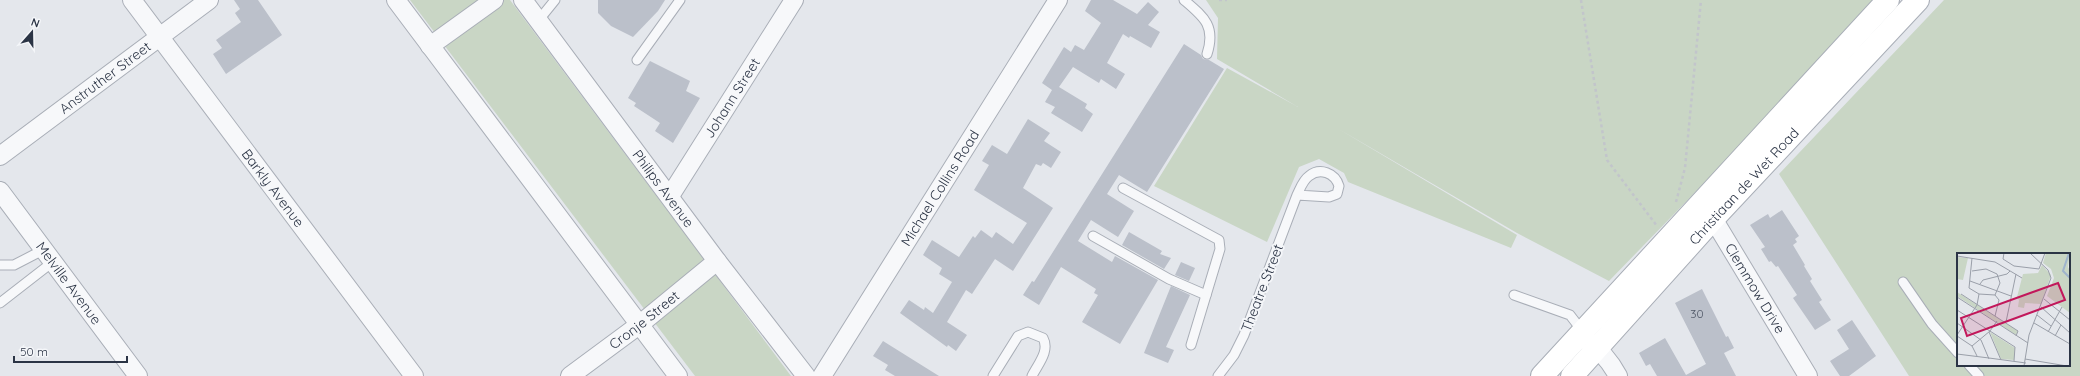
<svg xmlns="http://www.w3.org/2000/svg" width="2080" height="376" font-family="Quicksand,sans-serif">
<style>
.green{fill:#c9d6c5;fill-rule:evenodd}
.building{fill:#bbc0ca}
.lines{fill:none;stroke-linecap:round;stroke-linejoin:round}
.lane-casing{stroke:#a9aeb7;stroke-width:11}
.street-casing{stroke:#a9aeb7;stroke-width:20}
.secondary-casing{stroke:#a9aeb7;stroke-width:24}
.path{stroke:#c2c5cb;stroke-width:2.5;stroke-dasharray:3 3;stroke-linecap:butt}
.lane{stroke:#f7f8fa;stroke-width:9}
.street{stroke:#f7f8fa;stroke-width:18}
.secondary{stroke:#fff;stroke-width:22}
.labels{text-anchor:middle;dominant-baseline:central;stroke-width:4;stroke-linejoin:round;paint-order:stroke}
.number-label{font-size:12px;fill:#4f5766}
.street-label{font-size:14px;fill:#2b3445;stroke:#f4f6f9}
.inset-river{fill:none;stroke:#9fb4cc;stroke-width:2}
.inset-road{fill:none;stroke:#9a9fa9;stroke-width:1}
.view{fill:#c2185b;fill-opacity:0.15;stroke:#c2185b;stroke-width:2}
.inset-edge{fill:none;stroke:#2b3445;stroke-width:2}
</style>
<rect width="100%" height="100%" fill="#e4e7ec"/>
<g class="green">
<path d="M410,0H510L791,376H695Z"/>
<path d="M1206,0H1882L1609,281L1517,233L1337,128L1517,235L1511,248L1348,182L1344,173L1319,159L1299,167L1267,242L1154,186L1227,68L1298,107L1217,59L1218,18Z"/>
<path d="M1944,0H2080V376H1909L1779,174ZM1958,254H2069V365H1958Z"/>
</g>
<g class="building">
<path d="M234,0H258L282,35L226,74L213,54L222,48L216,40L241,22L235,13L240,9Z"/>
<path d="M598,0H665L658,11L633,37L611,26L598,13Z"/>
<path d="M1091,0H1113L1137,14L1148,2L1159,12L1148,25L1160,32L1151,48L1130,36L1129,38L1123,34L1107,63L1125,74L1116,89L1101,79L1099,83L1073,67L1059,87L1087,104L1085,108L1093,114L1082,132L1051,113L1055,107L1045,102L1052,90L1042,83L1064,47L1071,52L1075,45L1084,50L1101,23L1085,11Z"/>
<path d="M1184,44L1201,55L1203,59L1209,60L1224,69L1147,192L1119,175L1107,194L1134,211L1118,237L1091,220L1078,241L1112,262L1115,256L1158,280L1120,344L1082,322L1098,295L1094,293L1096,289L1061,267L1039,305L1023,295L1032,281L1034,282Z"/>
<path d="M650,61L690,81L686,91L700,98L673,143L655,131L660,123L634,106L636,103L628,98Z"/>
<path d="M1028,119L1050,133L1044,141L1061,152L1051,168L1043,163L1041,166L1036,164L1023,188L1053,208L1013,271L995,259L972,294L966,290L947,322L967,335L956,351L948,345L947,347L900,313L909,300L924,310L925,307L933,313L952,282L939,274L942,268L923,255L932,240L959,257L973,236L975,238L981,230L992,238L996,232L1013,244L1027,223L974,190L989,165L982,161L992,145L1007,154Z"/>
<path d="M1782,210L1799,236L1795,239L1797,242L1793,245L1805,265L1804,266L1812,279L1810,281L1822,300L1819,302L1831,320L1815,330L1793,298L1797,295L1778,266L1776,267L1771,261L1769,262L1761,249L1765,247L1750,225L1768,214L1770,218Z"/>
<path d="M1129,232L1162,251L1160,254L1171,258L1164,269L1122,245Z"/>
<path d="M1181,262L1195,268L1189,281L1175,275Z"/>
<path d="M1171,286L1190,295L1166,347L1174,350L1168,363L1144,353Z"/>
<path d="M1702,289L1726,337L1728,336L1734,348L1724,353L1736,376H1657L1650,364L1646,366L1639,353L1665,338L1686,375L1706,364L1675,303Z"/>
<path d="M1852,320L1876,356L1849,376H1840L1830,361L1849,349L1837,330Z"/>
<path d="M883,341L939,376H895L885,370L888,365L873,356Z"/>
</g>
<g class="lines">
<defs>
<g id="lane">
<path d="M1184,0C1204,17 1216,26 1207,54"/>
<path d="M538,21L555,0"/>
<path d="M637,60L680,0"/>
<path d="M1123,188L1219,240L1220,249L1191,345"/>
<path d="M1093,236L1169,279L1206,295"/>
<path d="M0,265H14L45,249"/>
<path d="M1903,282L1932,324L1958,353"/>
<path d="M1514,295L1570,315L1583,332"/>
<path d="M0,303L54,261"/>
<path d="M1969,365L1979,376"/>
<path d="M993,376L1018,336L1028,332L1043,338C1050,351 1038,364 1032,376"/>
<path d="M1218,376L1234,355L1244,335L1297,195C1300,189 1303,180 1309,176C1320,167 1335,173 1339,186L1337,194L1329,197L1297,195"/>
</g>
<g id="street">
<path id="s1" d="M132,0L414,376"/>
<path d="M396,0L678,376"/>
<path id="s2" d="M523,0L717,261L806,376"/>
<path d="M430,46L494,0"/>
<path id="s3" d="M0,156L209,0"/>
<path id="s4" d="M0,191L138,376"/>
<path id="s5" d="M670,196L794,0"/>
<path id="s6" d="M1706,207L1808,376"/>
<path d="M1586,340C1601,350 1610,361 1618,376"/>
<path id="s7" d="M570,376L639,325L717,261"/>
<path id="s8" d="M822,376L1058,0"/>
</g>
<g id="secondary">
<path d="M1542,376L1888,0"/>
<path id="s9" d="M1572,376L1714,218L1918,0"/>
</g>
</defs>
<use href="#lane" class="lane-casing"/>
<use href="#street" class="street-casing"/>
<use href="#secondary" class="secondary-casing"/>
<g class="path">
<path d="M1219,0H1227"/>
<path d="M1581,0L1607,160L1657,226"/>
<path d="M1676,202L1685,168L1701,0"/>
</g>
<use href="#lane" class="lane"/>
<use href="#street" class="street"/>
<use href="#secondary" class="secondary"/>
</g>
<g class="labels">
<g class="number-label">
<text x="1697" y="313">30</text>
</g>
<g class="street-label">
<text stroke="none"><textPath href="#s3" startOffset="131">Anstruther Street</textPath></text>
<text stroke="none"><textPath href="#s5" startOffset="116">Johann Street</textPath></text>
<text stroke="none"><textPath href="#s9" startOffset="256">Christiaan de Wet Road</textPath></text>
<text stroke="none"><textPath href="#s1" startOffset="235">Barkly Avenue</textPath></text>
<text stroke="none"><textPath href="#s2" startOffset="235">Philips Avenue</textPath></text>
<text stroke="none"><textPath href="#s8" startOffset="222">Michael Collins Road</textPath></text>
<text stroke="none"><textPath href="#s4" startOffset="115">Melville Avenue</textPath></text>
<text transform="translate(1262 288) rotate(-69)">Theatre Street</text>
<text stroke="none"><textPath href="#s6" startOffset="95">Clemmow Drive</textPath></text>
<text stroke="none"><textPath href="#s7" startOffset="93">Cronje Street</textPath></text>
</g>
</g>
<g transform="translate(1957 253)">
<rect width="113" height="113" fill="#e4e7ec"/>
<path d="M89,0H113L111,14L113,18V60L90,43L97,25L94,16L86,10ZM0,4L11,5L6,27L0,26ZM85,12L94,22L84,51L68,50L67,55L61,54L62,47L60,44L66,21L81,20ZM0,39L61,78L59,82L0,43ZM33,79L58,95L57,107L44,106Z" fill="#c9d6c5"/>
<path class="inset-river" d="M112,0L106,18L113,25"/>
<path class="inset-road" d="M47,0L46,6L57,13L82,16L88,0M49,0H72M0,3L38,9L65,25M15,5L12,35L22,41L38,42M15,18L29,16L40,21L43,30L38,42M13,28L54,43M23,31L26,27L50,21L53,18M4,41L61,78L59,83M38,42L42,47L38,63M0,44L71,90M87,46L113,67M84,54L113,80M0,57L58,94L57,108M80,62L94,73M49,69L59,21M0,70L24,87L32,106M77,70L113,91M32,79L44,107M91,79L105,54M0,82L20,52L22,41M0,83L15,93L20,103M98,83L104,72M15,93L33,78L40,68M0,101L32,105M32,105L69,110M68,106L110,113M67,113L72,82L94,25L91,17L73,0"/>
<path class="view" d="M101,30L108,47L10,83L4,65Z"/>
<rect width="113" height="113" class="inset-edge"/>
</g>
<g transform="translate(32 32) rotate(20)" stroke="#f4f6f9" stroke-width="3" paint-order="stroke">
<path d="M0-3L7 15L0 10L-7 15Z" fill="#2b3445"/>
<text y="-6" font-size="11" font-weight="bold" text-anchor="middle" fill="#2b3445">N</text>
</g>
<path d="M14 356v6h113v-6" fill="none" stroke="#2b3445" stroke-width="2"/>
<text x="20" y="356" font-size="12" fill="#2b3445" stroke="#f4f6f9" stroke-width="3" paint-order="stroke">50 m</text>
</svg>
